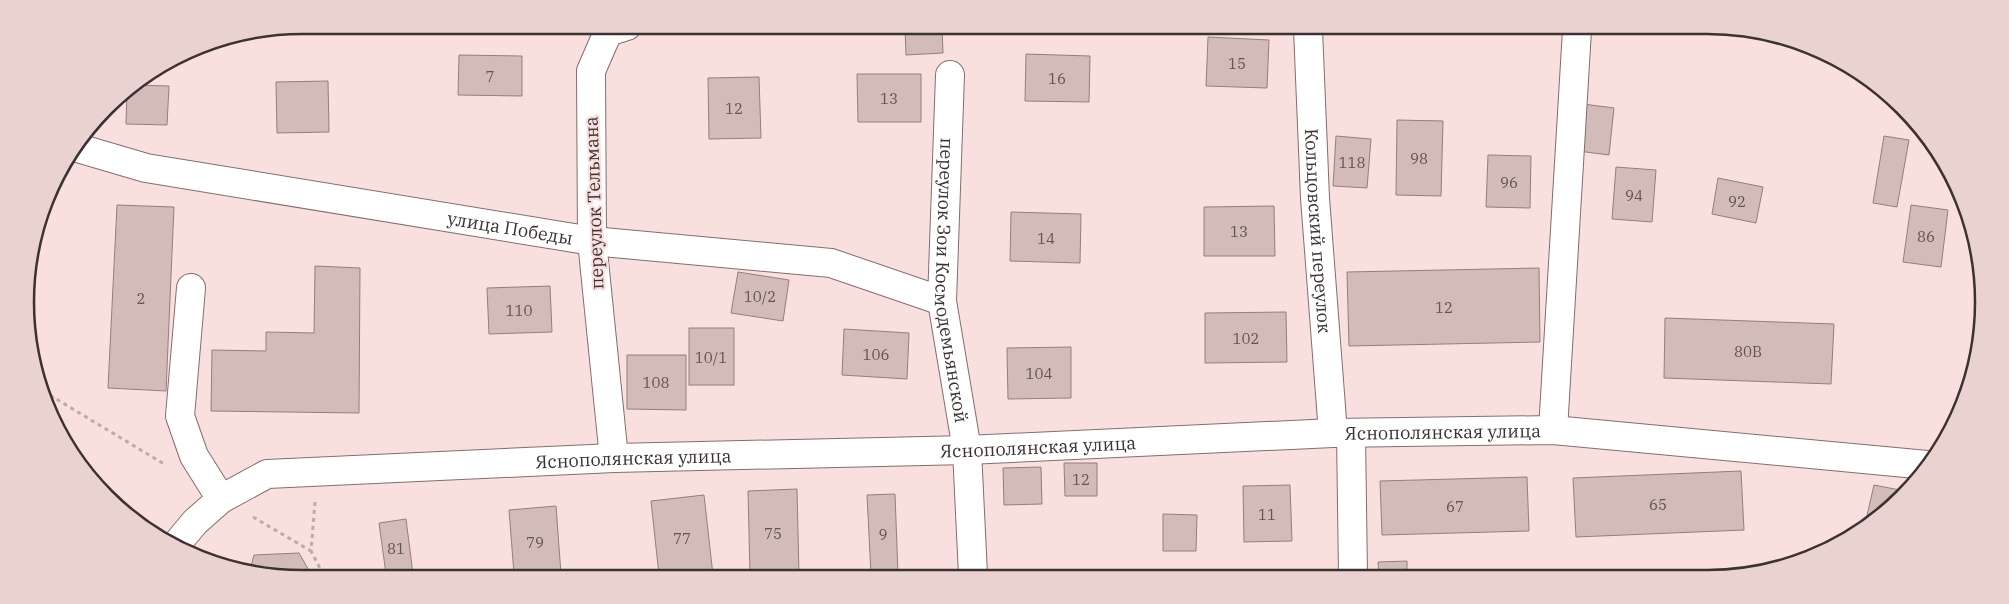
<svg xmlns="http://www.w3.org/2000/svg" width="2009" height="604" font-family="'IBM Plex Serif',serif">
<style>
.building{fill:#d3bbba;stroke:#947e7d}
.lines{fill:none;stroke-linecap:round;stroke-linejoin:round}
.minor-casing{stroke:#836e6c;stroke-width:30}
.path{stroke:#beaaa8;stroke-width:3;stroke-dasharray:4 4;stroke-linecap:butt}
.minor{stroke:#fff;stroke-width:28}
.labels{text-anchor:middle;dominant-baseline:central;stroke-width:4.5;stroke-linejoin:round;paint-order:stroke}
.number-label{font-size:15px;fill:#615453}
.street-label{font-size:18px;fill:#3b3231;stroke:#f9e0de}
.rim{fill:none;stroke:#3b3231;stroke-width:2.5}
</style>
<rect width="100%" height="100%" fill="#f9e0de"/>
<g class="building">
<path d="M905,27H942L943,53L906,55Z"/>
<path d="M1208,37L1269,40L1267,88L1206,86Z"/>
<path d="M1026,54L1090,56L1089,102L1025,101Z"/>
<path d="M459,55L522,56V96L458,95Z"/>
<path d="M857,74H921V122H858Z"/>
<path d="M759,77L761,138L709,139L708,78Z"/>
<path d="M328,81L329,132L277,133L276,82Z"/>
<path d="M133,85L169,86L167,125L126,124L127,89Z"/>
<path d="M1583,104L1614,108L1609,155L1578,151Z"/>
<path d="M1397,120L1443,121L1441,196L1396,195Z"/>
<path d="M1336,136L1371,139L1367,188L1333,186Z"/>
<path d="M1884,136L1909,140L1897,207L1873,203Z"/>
<path d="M1488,155L1531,156L1530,208L1486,207Z"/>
<path d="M1616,167L1656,170L1652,222L1612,219Z"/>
<path d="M1718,178L1763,187L1756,223L1712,214Z"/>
<path d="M117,205L174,207L166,391L108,388Z"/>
<path d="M1911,205L1948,210L1941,267L1903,262Z"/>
<path d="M1274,206L1275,256H1204V207Z"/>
<path d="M1011,212L1081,214L1080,263L1010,261Z"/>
<path d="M315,266L360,268L359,413L211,411L212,350L266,351V332L314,333Z"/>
<path d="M1539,268L1540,342L1349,346L1347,272Z"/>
<path d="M738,272L789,280L783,321L731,313Z"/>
<path d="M550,286L552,332L489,334L487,288Z"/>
<path d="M1286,312L1287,362L1205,363V313Z"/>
<path d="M1665,318L1834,324L1831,384L1664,378Z"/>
<rect x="689" y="328" width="45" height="57"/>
<path d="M844,329L909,333L907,379L842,375Z"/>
<path d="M1071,347V398L1008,399L1007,348Z"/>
<path d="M627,355H686V410L627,409Z"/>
<path d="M1064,463H1097V496H1065Z"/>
<path d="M1041,467L1042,504L1004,505L1003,468Z"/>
<path d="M1741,471L1744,530L1576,537L1573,478Z"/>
<path d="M1527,477L1529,531L1382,535L1380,481Z"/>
<path d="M1290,485L1292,541L1244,542L1243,486Z"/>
<path d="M1874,485L1905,491L1890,510L1867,524H1865Z"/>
<path d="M797,489L799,575H750L748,491Z"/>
<path d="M895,494L898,574L871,575L867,495Z"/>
<path d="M704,495L713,575H659L651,501Z"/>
<path d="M556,506L561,574H514L509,510Z"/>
<path d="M1163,514L1197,515L1196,551H1163Z"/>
<path d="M406,519L413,574H386L379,523Z"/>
<path d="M299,553L311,574H253L250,570L254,555Z"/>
<path d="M1407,561V576H1379L1378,562Z"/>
</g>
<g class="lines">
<defs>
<g id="minor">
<path id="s1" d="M1308,29L1315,198L1333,433"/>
<path id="s2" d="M950,75L942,301L967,450L973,575"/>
<path id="s3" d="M78,148L146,168L592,241L831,263L942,301"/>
<path d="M191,288L180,416L194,456L221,499"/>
<path d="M1553,430L1577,30"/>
<path d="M1351,433L1353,576"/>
<path d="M614,458L592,241L591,71L608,32L627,26"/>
<path id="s4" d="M175,546L195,522L221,499L267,474L614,458L967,450L1333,433L1553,430L1927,465"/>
</g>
</defs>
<use href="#minor" class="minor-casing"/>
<g class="path">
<path d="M43,391L164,464"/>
<path d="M50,405L54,397"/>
<path d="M315,502L311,551L323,574"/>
<path d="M253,517L311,551"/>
</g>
<use href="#minor" class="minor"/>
</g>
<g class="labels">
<g class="number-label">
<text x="1237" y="63">15</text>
<text x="490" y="76">7</text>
<text x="1057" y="78">16</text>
<text x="889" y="98">13</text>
<text x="734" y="108">12</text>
<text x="1419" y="158">98</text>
<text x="1352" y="162">118</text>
<text x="1509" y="182">96</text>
<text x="1634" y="195">94</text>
<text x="1737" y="201">92</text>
<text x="1239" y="231">13</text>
<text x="1926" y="236">86</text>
<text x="1046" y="238">14</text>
<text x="760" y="296">10/2</text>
<text x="141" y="298">2</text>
<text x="1444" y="307">12</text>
<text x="519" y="310">110</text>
<text x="1246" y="338">102</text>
<text x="1748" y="351">80В</text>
<text x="876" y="354">106</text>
<text x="711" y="357">10/1</text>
<text x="1039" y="373">104</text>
<text x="656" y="382">108</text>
<text x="1081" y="479">12</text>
<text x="1658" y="504">65</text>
<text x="1455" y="506">67</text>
<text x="1267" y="514">11</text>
<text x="773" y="533">75</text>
<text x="883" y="534">9</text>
<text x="682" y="538">77</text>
<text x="535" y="542">79</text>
<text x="396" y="548">81</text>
</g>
<g class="street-label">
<text transform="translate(594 203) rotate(-92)">переулок Тельмана</text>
<text stroke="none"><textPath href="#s3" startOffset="440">улица Победы</textPath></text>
<text stroke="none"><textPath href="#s1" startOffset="202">Кольцовский переулок</textPath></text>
<text stroke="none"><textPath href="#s2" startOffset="206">переулок Зои Космодемьянской</textPath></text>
<text stroke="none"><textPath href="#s4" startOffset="1295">Яснополянская улица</textPath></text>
<text stroke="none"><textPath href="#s4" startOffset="890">Яснополянская улица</textPath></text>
<text stroke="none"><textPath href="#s4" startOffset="485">Яснополянская улица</textPath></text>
</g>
</g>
<path d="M0 0H2009V604H0ZM302 34H1707A268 268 0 0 1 1975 302V302A268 268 0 0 1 1707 570H302A268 268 0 0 1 34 302V302A268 268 0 0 1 302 34Z" fill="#ead2d0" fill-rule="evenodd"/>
<path class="rim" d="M302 34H1707A268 268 0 0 1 1975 302V302A268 268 0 0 1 1707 570H302A268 268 0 0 1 34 302V302A268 268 0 0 1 302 34Z"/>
</svg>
